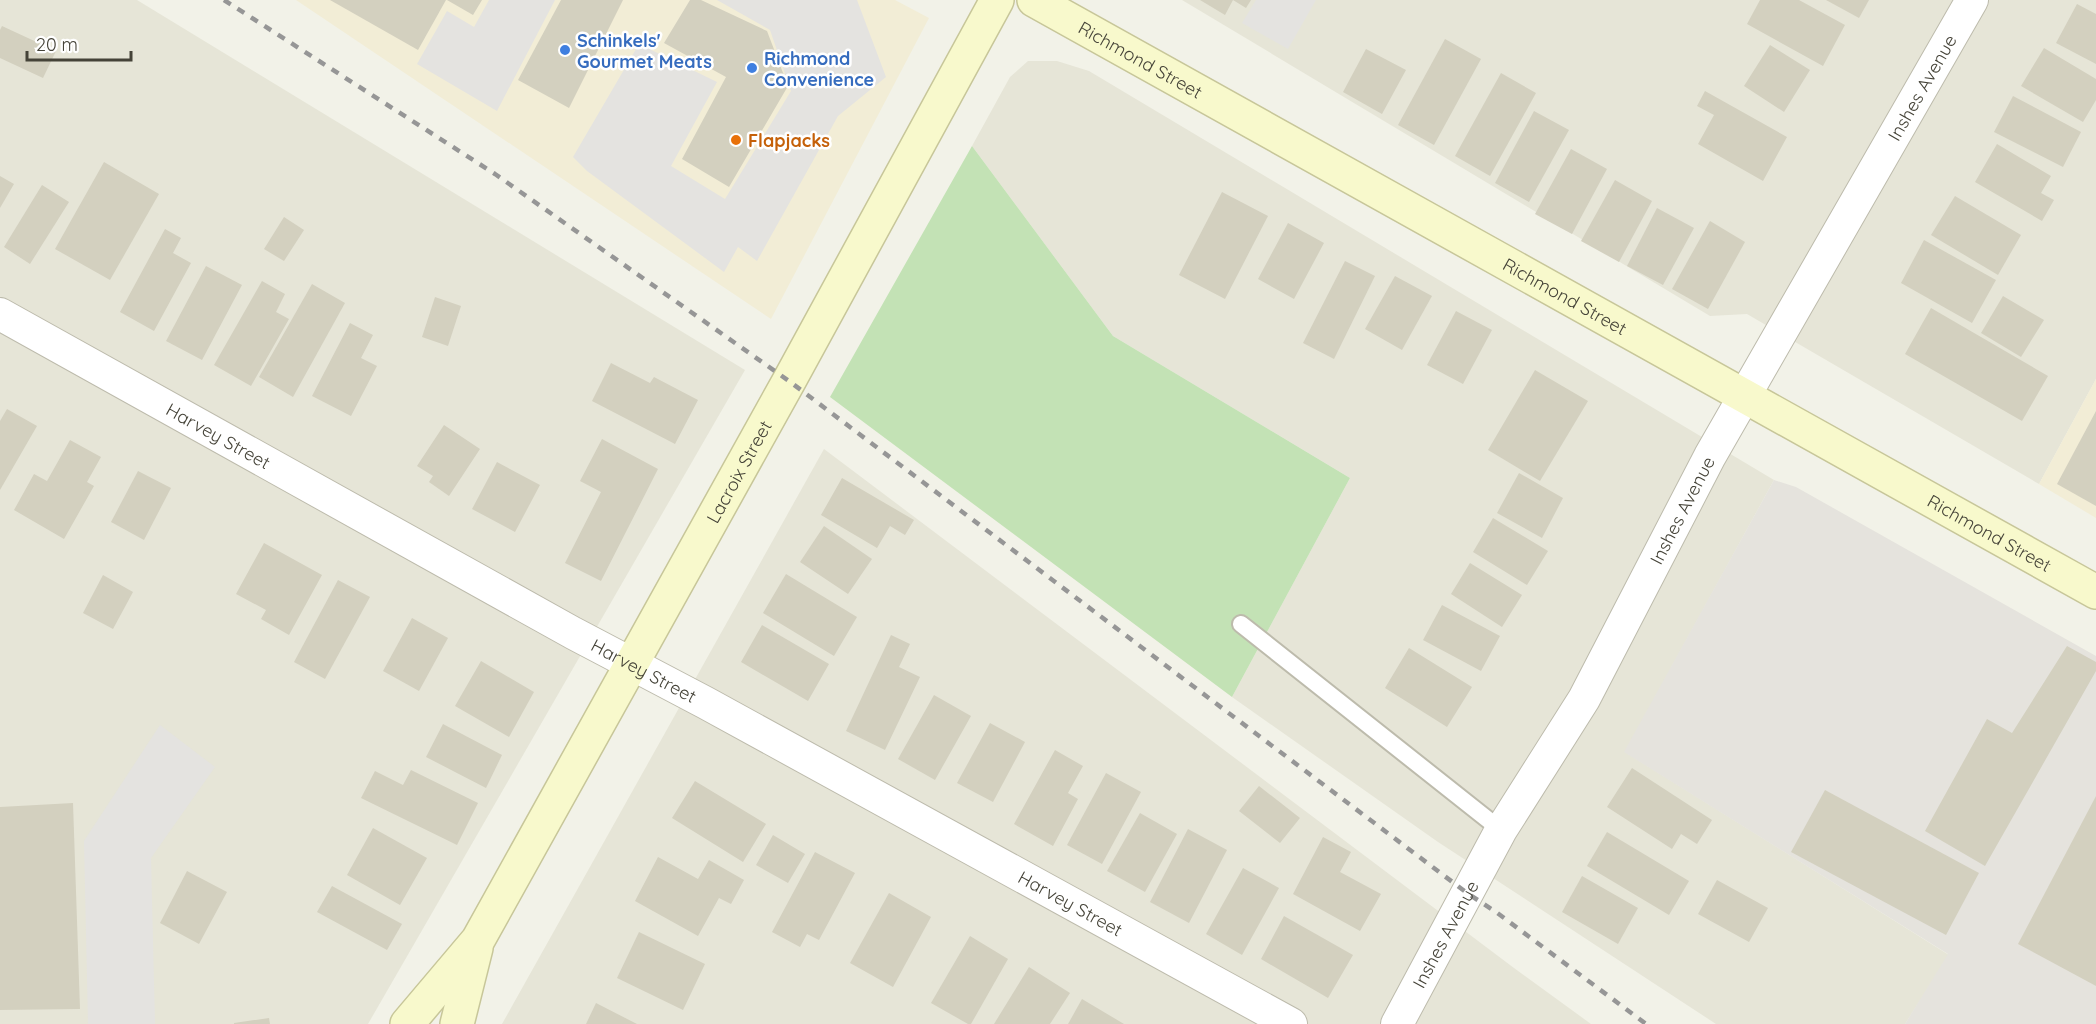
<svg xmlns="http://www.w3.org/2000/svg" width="2096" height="1024" font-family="Quicksand,sans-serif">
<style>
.residential{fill:#e6e5d7}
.commercial{fill:#f2edd6}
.industrial{fill:#e5e3dd}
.green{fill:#c3e2b5}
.parking{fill:#e4e3e0}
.building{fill:#d3d0bf}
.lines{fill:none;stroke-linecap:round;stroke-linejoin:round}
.lane-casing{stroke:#bdbbac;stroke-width:20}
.street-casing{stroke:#bdbbac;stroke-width:34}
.secondary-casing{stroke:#c7c699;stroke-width:36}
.lane{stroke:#fff;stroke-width:16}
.street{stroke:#fff;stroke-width:32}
.secondary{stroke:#f8f9cc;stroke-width:33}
.rail{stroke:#969696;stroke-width:4.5;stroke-dasharray:8 8;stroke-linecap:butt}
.shop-dot{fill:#3f7fe0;stroke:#fff;stroke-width:2}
.food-dot{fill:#e8710a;stroke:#fff;stroke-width:2}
.labels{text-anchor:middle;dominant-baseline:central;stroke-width:5;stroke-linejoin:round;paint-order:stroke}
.shop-label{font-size:18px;font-weight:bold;fill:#366cbe;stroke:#fff;text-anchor:start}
.street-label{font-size:18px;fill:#454338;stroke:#fff}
.food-label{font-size:18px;font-weight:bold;fill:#c56008;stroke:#fff;text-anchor:start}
</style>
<rect width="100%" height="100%" fill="#f2f2e8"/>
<g class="residential">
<path d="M0,0H137L745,370L368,1024H0Z"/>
<path d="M1182,0H2096V379L2039,484L1747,314L1710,316Z"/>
<path d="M1028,61H1057L1089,71L1774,480L1625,752L1949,955L1905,1024H1716L1438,842L1232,697L1350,478L1113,336L972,146L1010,77Z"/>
<path d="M824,449L1514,968L1591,1024H502Z"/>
</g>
<g class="commercial">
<path d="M296,0H895L929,18L771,319Z"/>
<path d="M2096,379V518L2039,484Z"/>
</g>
<path class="industrial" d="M1774,480L1796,487L2096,656V1024H1905L1948,954L1624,752Z"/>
<path class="green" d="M972,146L1113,336L1350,478L1232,697L830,397Z"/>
<g class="parking">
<path d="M489,0H555L497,111L417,64L447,11L474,27Z"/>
<path d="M717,0H857L886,77L838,116L757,261L738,247L724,272L587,171L573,157L639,44L717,82L671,166L725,199L791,91L770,30Z"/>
<path d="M1256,0H1316L1288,49L1242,23Z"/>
<path d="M160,725L215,767L151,858L155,1024H88L84,841Z"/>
</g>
<g class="building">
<path d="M330,0H446L418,50Z"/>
<path d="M447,0H482L473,15Z"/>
<path d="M561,0H623L569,108L518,80Z"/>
<path d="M690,0H701L767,31L788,86L729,187L682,159L726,77L664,43Z"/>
<path d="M1200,0H1251L1246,8L1233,0L1225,15Z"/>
<path d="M1760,0H1799L1845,25L1823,66L1747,24Z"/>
<path d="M1826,0H1869L1859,18Z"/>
<path d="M2077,4L2096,14V64L2056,43Z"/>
<path d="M2,26L56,51L43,78L0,58V30Z"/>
<path d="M1445,39L1481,59L1434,145L1398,125Z"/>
<path d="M1770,45L1810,70L1784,112L1744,86Z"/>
<path d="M2044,48L2096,79V100L2083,122L2021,86Z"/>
<path d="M1366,49L1406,70L1382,114L1343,92Z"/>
<path d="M1501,73L1536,93L1490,176L1455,156Z"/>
<path d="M1705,91L1787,137L1763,181L1698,144L1714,115L1697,106Z"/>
<path d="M2013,96L2081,132L2063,167L1994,132Z"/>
<path d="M1534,111L1569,130L1529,202L1495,183Z"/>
<path d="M1997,144L2051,176L2041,193L2054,200L2042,221L1975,182Z"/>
<path d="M1571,149L1607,169L1572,234L1535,214Z"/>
<path d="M104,162L159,194L110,280L55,249Z"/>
<path d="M0,176L14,184L0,208Z"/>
<path d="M1615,180L1652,201L1619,262L1581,241Z"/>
<path d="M42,185L69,202L30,264L4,247Z"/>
<path d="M1222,192L1268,216L1225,299L1179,275Z"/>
<path d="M1955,196L2021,235L1998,275L1931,235Z"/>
<path d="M1657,208L1694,228L1663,285L1627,266Z"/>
<path d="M284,217L304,230L284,261L264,249Z"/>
<path d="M1710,221L1745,242L1708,309L1672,289Z"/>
<path d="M1288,223L1324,243L1294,299L1258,279Z"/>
<path d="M165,229L181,238L173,253L191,263L154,331L120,312Z"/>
<path d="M1924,240L1996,280L1972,323L1901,283Z"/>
<path d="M1345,261L1375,276L1334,359L1303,343Z"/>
<path d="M206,266L242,285L202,360L166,341Z"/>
<path d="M1395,276L1432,296L1402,350L1365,329Z"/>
<path d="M262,281L285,294L276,312L289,319L251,386L214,365Z"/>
<path d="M312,284L345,303L293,397L259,377Z"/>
<path d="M2003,296L2044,320L2021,357L1981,333Z"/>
<path d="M435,297L461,306L448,346L422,337Z"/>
<path d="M1931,308L2048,376L2022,421L1905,354Z"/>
<path d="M1456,311L1492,330L1463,384L1427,365Z"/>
<path d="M350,323L373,335L361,358L377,366L351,416L312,396Z"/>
<path d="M611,363L650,383L654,377L698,400L675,444L592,401Z"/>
<path d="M1535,370L1588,401L1540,481L1488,450Z"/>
<path d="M7,409L37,426L0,490V421Z"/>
<path d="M2096,411V506L2057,484Z"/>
<path d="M444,425L480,449L449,496L429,482L433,476L417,466Z"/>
<path d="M602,439L658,469L601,581L565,563L601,492L580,481Z"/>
<path d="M70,440L101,457L87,482L94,486L64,539L14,510L34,474L47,481Z"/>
<path d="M497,462L540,485L515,532L472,509Z"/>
<path d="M138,471L171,488L144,540L111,522Z"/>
<path d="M1519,473L1563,498L1542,538L1497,513Z"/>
<path d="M842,478L914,520L905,535L890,526L877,548L821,515Z"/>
<path d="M1493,518L1548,551L1527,585L1473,552Z"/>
<path d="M824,526L872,559L848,594L800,562Z"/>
<path d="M264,543L322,575L289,635L261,619L266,610L236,594Z"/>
<path d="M1470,563L1522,595L1502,627L1451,594Z"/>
<path d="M786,574L857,617L834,656L763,613Z"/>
<path d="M103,575L133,592L113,629L83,613Z"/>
<path d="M338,580L370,597L325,679L294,662Z"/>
<path d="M1442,605L1500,636L1481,671L1423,640Z"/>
<path d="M412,618L448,638L419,691L383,671Z"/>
<path d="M762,625L829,664L808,701L741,662Z"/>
<path d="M891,635L910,644L899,667L920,677L885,750L846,731Z"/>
<path d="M2067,646L2096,662V671L1985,866L1925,831L1987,719L2012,733Z"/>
<path d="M1409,648L1472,687L1447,727L1385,688Z"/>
<path d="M481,661L534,692L509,737L455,706Z"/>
<path d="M934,695L971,716L935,780L898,759Z"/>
<path d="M990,723L1025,742L993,802L957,783Z"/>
<path d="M443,724L502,755L486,788L426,757Z"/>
<path d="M1055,750L1083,766L1068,793L1078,799L1053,846L1014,824Z"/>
<path d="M1632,768L1712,820L1697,844L1681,834L1672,849L1607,807Z"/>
<path d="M411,770L478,803L457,845L361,798L375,771L403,785Z"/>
<path d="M1106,773L1141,792L1102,864L1067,845Z"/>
<path d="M695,781L766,824L743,862L672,818Z"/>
<path d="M1259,786L1300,818L1280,843L1239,811Z"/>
<path d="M1825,790L1979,873L1946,935L1791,852Z"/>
<path d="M2096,796V986L2018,944Z"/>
<path d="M73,803L80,1009L0,1010V807Z"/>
<path d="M1140,813L1177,834L1145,892L1107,871Z"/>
<path d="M373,828L427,858L400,905L347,875Z"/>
<path d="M1188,829L1227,850L1189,923L1150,902Z"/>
<path d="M1607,832L1689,881L1669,915L1587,866Z"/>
<path d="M773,835L805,854L788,883L756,865Z"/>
<path d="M1323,837L1351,852L1340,872L1381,894L1360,931L1293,894Z"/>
<path d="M815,852L855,873L819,940L807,934L800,947L772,932Z"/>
<path d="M658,857L698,879L709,860L744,880L731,904L719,898L698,936L635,901Z"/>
<path d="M1243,868L1279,888L1242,955L1206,934Z"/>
<path d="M187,871L227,892L199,944L160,923Z"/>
<path d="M1582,876L1638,908L1618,944L1562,912Z"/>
<path d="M1717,880L1768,908L1749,942L1698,914Z"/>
<path d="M332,886L402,924L387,950L317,912Z"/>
<path d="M889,893L931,917L893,987L850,963Z"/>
<path d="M1284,916L1353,955L1328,998L1261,959Z"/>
<path d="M639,932L705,964L683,1010L617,978Z"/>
<path d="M970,936L1008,959L971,1024H968L931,1003Z"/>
<path d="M1029,967L1070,993L1050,1024H994Z"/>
<path d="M1082,999L1124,1024H1068Z"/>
<path d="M596,1003L637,1024H586Z"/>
<path d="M269,1018L270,1024H234V1023Z"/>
</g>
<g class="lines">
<defs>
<path id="lane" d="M1241,624L1501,830"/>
<g id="street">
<path id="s1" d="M0,314L573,633L706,703L1291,1024"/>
<path id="s2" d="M1397,1024L1501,830L1584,699L1710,456L1972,0"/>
</g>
<g id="secondary">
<path id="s3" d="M1034,0L2096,592"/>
<path id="s4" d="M407,1024L478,940L789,381L997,0"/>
<path d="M457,1024L476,948"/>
</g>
</defs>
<use href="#lane" class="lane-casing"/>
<use href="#street" class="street-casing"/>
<use href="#secondary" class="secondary-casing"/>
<use href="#lane" class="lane"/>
<use href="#street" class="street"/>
<use href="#secondary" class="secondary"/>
<path class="rail" d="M224,0L495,174L789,381L1467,893L1496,912L1646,1024"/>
</g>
<g class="shop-dot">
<circle cx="565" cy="50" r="6"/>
<circle cx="752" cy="68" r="6"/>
</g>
<circle class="food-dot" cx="736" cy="140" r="6"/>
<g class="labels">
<g class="shop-label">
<text x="577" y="40">Schinkels'<tspan x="577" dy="21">Gourmet Meats</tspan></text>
<text x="764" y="58">Richmond<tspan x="764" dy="21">Convenience</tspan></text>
</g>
<g class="street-label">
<text stroke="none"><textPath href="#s3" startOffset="122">Richmond Street</textPath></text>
<text stroke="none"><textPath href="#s2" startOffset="1074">Inshes Avenue</textPath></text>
<text stroke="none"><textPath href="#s3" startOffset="608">Richmond Street</textPath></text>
<text stroke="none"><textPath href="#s1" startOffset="250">Harvey Street</textPath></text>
<text stroke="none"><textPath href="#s4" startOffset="646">Lacroix Street</textPath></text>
<text stroke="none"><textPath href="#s2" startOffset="588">Inshes Avenue</textPath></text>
<text stroke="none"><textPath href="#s3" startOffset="1094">Richmond Street</textPath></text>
<text stroke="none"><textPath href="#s1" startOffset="736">Harvey Street</textPath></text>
<text stroke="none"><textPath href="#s1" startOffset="1222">Harvey Street</textPath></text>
<text stroke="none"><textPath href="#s2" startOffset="102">Inshes Avenue</textPath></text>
</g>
<g class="food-label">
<text x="748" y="140">Flapjacks</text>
</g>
</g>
<path d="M27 51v9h104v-9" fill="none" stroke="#454338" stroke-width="3"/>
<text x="36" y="51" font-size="18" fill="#454338" stroke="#ffffff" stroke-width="4.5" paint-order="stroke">20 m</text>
</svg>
